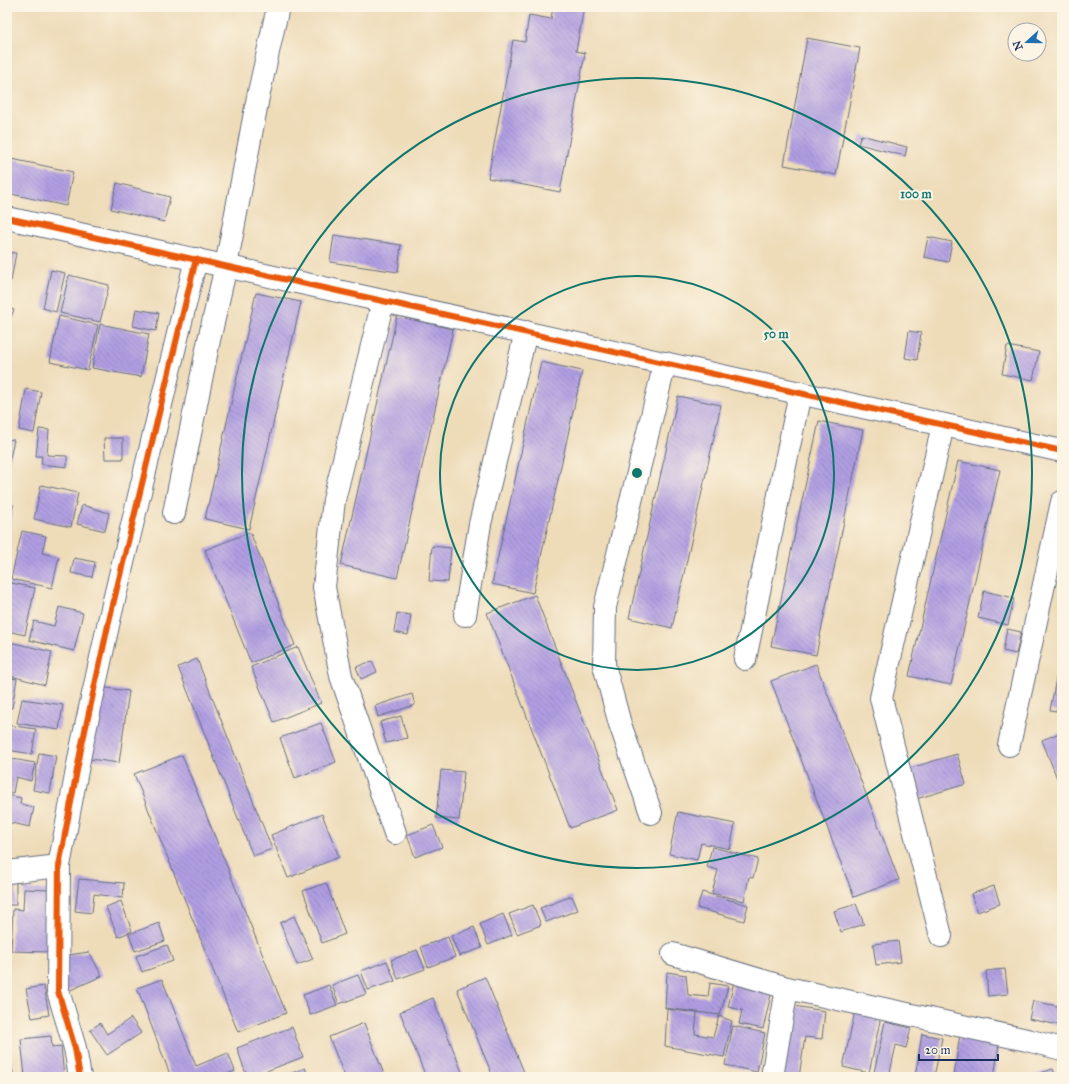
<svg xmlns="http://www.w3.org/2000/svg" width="1069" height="1084" font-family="'IM FELL Great Primer',serif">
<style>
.building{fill:url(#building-back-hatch)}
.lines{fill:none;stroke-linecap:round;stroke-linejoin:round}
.street-casing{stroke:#656c7e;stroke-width:24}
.street{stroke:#fff;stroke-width:22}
.cycleway-casing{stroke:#fcf5e5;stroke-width:8}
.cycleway{stroke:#e8590c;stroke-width:6}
.ring{fill:none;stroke:#0f766e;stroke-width:2}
.centre{fill:#0f766e;stroke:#fcf5e5;stroke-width:2}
.ring-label{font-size:12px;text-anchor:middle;font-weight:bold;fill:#0f766e;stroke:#fcf5e5;stroke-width:4;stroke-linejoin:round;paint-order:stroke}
</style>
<defs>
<pattern id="building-back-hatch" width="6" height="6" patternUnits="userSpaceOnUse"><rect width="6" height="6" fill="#b09ee2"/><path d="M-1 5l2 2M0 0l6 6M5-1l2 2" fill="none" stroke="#8e81ba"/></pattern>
</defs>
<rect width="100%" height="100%" fill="#fcf5e5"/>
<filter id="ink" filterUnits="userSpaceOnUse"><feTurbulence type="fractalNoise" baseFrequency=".025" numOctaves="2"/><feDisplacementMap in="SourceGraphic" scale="8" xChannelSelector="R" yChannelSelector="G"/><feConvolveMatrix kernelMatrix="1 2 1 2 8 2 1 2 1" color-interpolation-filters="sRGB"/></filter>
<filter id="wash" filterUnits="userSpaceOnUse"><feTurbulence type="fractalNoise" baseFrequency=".012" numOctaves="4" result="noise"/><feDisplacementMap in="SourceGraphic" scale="16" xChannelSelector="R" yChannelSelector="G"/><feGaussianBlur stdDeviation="0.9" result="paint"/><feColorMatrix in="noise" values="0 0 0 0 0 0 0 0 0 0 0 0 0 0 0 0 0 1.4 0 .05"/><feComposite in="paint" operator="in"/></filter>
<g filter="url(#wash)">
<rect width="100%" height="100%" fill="#eedcb9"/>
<g id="blocks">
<g class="building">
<path d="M553,7H584L576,51L585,53L560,192L488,178L513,40L525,42L529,15L551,19Z"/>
<path d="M807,38L860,48L836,175L784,165Z"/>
<path d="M861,135L907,147L905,156L858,144Z"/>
<path d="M7,158L73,172L66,206L7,193Z"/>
<path d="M117,183L170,197L164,222L111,209Z"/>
<path d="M334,235L401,245L398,272L330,262Z"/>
<path d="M928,237L952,242L948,262L924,257Z"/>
<path d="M7,252L16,253L11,281H7Z"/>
<path d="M51,270L65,273L56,312L43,308Z"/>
<path d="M69,275L109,285L100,322L60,313Z"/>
<path d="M256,293L301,302L249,529L205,519Z"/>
<path d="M7,307L14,310L7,326Z"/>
<path d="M136,309L159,313L156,331L133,326Z"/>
<path d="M59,316L98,325L88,370L50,362Z"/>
<path d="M397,316L453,329L397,578L341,565Z"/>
<path d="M100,324L149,334L141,377L92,368Z"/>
<path d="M909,331L921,333L917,360L905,358Z"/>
<path d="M1007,346L1039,352L1033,380L1002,374Z"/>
<path d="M541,362L582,371L533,593L492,584Z"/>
<path d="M26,389L41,392L34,433L19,430Z"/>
<path d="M678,396L721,405L672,628L629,618Z"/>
<path d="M819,421L863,430L816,655L771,646Z"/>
<path d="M39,429L49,430L47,455L67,456V467L41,464L42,456H36Z"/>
<path d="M104,438H123V459H105Z"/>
<path d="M7,439L14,440L9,462L7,461Z"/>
<path d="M958,461L1000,470L951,685L909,676Z"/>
<path d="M41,485L78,493L71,527L34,519Z"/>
<path d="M7,503L13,505L8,534H7Z"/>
<path d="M82,505L109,513L105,531L77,524Z"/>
<path d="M22,531L46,536L42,553L59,557L52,588L11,579Z"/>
<path d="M250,532L295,645L251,663L205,550Z"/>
<path d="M432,546L451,548L448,582L429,581Z"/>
<path d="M74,558L95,562L92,577L71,573Z"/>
<path d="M7,582L35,588L25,635L7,631Z"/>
<path d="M984,591L1014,598L1008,625L978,618Z"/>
<path d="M535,595L618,810L570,828L487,613Z"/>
<path d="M59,607L83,613L74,651L29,640L34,621L54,626Z"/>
<path d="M397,613L411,615L408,635L394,632Z"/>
<path d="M1007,629L1021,632L1016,654L1003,651Z"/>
<path d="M10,642L52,652L45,685L7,675V653Z"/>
<path d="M298,647L321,703L274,722L251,667Z"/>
<path d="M1061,653H1062V712L1050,710Z"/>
<path d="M197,659L272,849L253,856L178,667Z"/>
<path d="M372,661L377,672L361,679L356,667Z"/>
<path d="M816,664L899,880L854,897L771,681Z"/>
<path d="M7,677L17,679L12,708L7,707Z"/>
<path d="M100,687L129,691L119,763L90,759Z"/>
<path d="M412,694L415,705L378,717L375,706Z"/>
<path d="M22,699L63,705L59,730L17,723Z"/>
<path d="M401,716L407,738L386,743L380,722Z"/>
<path d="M321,723L336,762L295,778L280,738Z"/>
<path d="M7,725L36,729L32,754L7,750Z"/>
<path d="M1062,732V791L1042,740Z"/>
<path d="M39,753L56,756L50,793L33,790Z"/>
<path d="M957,754L966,784L916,799L907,769Z"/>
<path d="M182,755L286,1013L238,1032L134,774Z"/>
<path d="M7,758L35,763L31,781L16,777L13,793L7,792Z"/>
<path d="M441,770L464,772L459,820L436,818Z"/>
<path d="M7,795L21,798L20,804L34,807L30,827L7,822Z"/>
<path d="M678,812L735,824L730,849L701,843L697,860L669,854Z"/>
<path d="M322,814L339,857L288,878L271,835Z"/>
<path d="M433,825L442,847L415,857L407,835Z"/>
<path d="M7,830L10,831L8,846H7Z"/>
<path d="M712,847L758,859L753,878L749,877L744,901L712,893L718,870L707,867Z"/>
<path d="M79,879L124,883L123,898L94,894L92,913L75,911Z"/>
<rect x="7" y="880" width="9" height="25"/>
<path d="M326,883L345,934L322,943L303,891Z"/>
<path d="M994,886L1000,904L977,912L971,894Z"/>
<path d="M24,889L50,890L48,952L11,951L13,909L23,910Z"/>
<path d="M702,892L748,905L744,921L697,908Z"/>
<path d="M572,896L578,910L546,922L540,908Z"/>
<path d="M121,901L132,931L118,937L106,907Z"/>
<path d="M856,904L864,924L841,932L834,911Z"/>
<path d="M533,905L541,925L517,934L509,914Z"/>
<path d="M503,914L512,935L488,945L480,924Z"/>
<path d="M294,916L313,959L297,965L280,923Z"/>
<path d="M159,923L165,941L135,951L129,934Z"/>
<path d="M474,927L482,948L459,956L451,936Z"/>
<path d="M448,937L455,957L428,967L421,947Z"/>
<path d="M898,941L901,962L876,965L873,944Z"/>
<path d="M167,945L173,961L142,972L136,956Z"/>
<path d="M417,950L425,969L398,979L391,960Z"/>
<path d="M89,952L102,976L66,992L62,956Z"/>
<path d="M387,961L395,981L368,990L361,971Z"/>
<path d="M1061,965H1062V990H1060Z"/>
<path d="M1005,969L1008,994L988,996L986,971Z"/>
<path d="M667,972L686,975L688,995L708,997L710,983L728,986L720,1015L665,1008Z"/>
<path d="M358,975L366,994L339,1004L332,985Z"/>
<path d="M485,977L526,1077H493L457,989Z"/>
<path d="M162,979L196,1066L228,1053L235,1071L219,1077H171L137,988Z"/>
<path d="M734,982L772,990L763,1029L739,1024L742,1010L728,1007Z"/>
<path d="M329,985L337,1005L310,1015L303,995Z"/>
<path d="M44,986L49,1015L32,1018L26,989Z"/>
<path d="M433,998L464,1077H426L400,1012Z"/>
<path d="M1033,1001L1062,1007L1059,1025L1029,1019Z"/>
<path d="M794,1006L825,1011L822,1039L805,1037L799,1077H783Z"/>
<path d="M667,1009L697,1013L695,1034L713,1037L719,1016L732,1021L724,1057L665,1046Z"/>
<path d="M855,1011L881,1016L869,1073L843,1067Z"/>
<path d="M131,1018L141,1033L107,1055L90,1030L100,1023L107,1034Z"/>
<path d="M885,1022L911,1028L906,1048L896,1045L889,1077H873Z"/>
<path d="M364,1023L385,1077H345L329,1037Z"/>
<path d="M733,1026L765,1033L757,1072L725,1065Z"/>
<path d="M292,1027L303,1057L251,1077H247L237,1048Z"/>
<path d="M960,1033L1000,1038L994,1077H954Z"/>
<path d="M922,1034L942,1038L934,1077H915Z"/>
<path d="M51,1036L52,1047L61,1046L64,1077H25L21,1039Z"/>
<path d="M7,1049L14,1077H7Z"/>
<path d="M305,1068L309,1077H282Z"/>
<path d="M1053,1069L1056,1077H1034V1075Z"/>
</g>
</g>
</g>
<g filter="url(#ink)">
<use href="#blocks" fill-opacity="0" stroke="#656c7e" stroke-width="1"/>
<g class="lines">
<defs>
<g id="street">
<path d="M7,218L383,301L1062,451"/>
<path d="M383,301L334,500L324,587L341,676L395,833"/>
<path d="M174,513L209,340L226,266L258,97L278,7"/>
<path d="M465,615L480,524L526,332"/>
<path d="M745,659L800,393"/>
<path d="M1009,745L1062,502"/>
<path d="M651,813L620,724L604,665L605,607L665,363"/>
<path d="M7,872L59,866"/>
<path d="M941,936L881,698L943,425"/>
<path d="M673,954L787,988L1027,1040L1062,1049"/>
<path d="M80,1077L75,1048L58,991L59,866L81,749L109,621L196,259"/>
<path d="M772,1077L787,988"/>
</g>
</defs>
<use href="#street" class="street-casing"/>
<use href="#street" class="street"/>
<defs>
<g id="cycleway">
<path d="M7,218L383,301L1062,451"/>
<path d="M80,1077L75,1048L58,991L59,866L81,749L109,621L196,259"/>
</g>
</defs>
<use href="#cycleway" class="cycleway-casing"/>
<use href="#cycleway" class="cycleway"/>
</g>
</g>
<g class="ring">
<circle cx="637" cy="473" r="197"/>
<circle cx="637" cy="473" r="395"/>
</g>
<circle cx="637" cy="473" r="6" class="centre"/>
<g class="ring-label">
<text x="916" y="198">100 m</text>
<text x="776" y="338">50 m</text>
</g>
<rect width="1069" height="1084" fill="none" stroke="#fcf5e5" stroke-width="24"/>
<g transform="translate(1027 42) rotate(249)"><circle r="19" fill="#fcf5e5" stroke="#a2a6af"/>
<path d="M0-3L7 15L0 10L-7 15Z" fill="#1f6fb2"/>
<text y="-6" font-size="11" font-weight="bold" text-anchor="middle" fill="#1b2f5e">N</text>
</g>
<path d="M919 1054v6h79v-6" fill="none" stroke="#1b2f5e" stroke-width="2"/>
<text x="925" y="1054" font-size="12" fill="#1b2f5e" stroke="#fcf5e5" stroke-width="3" paint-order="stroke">20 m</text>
</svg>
